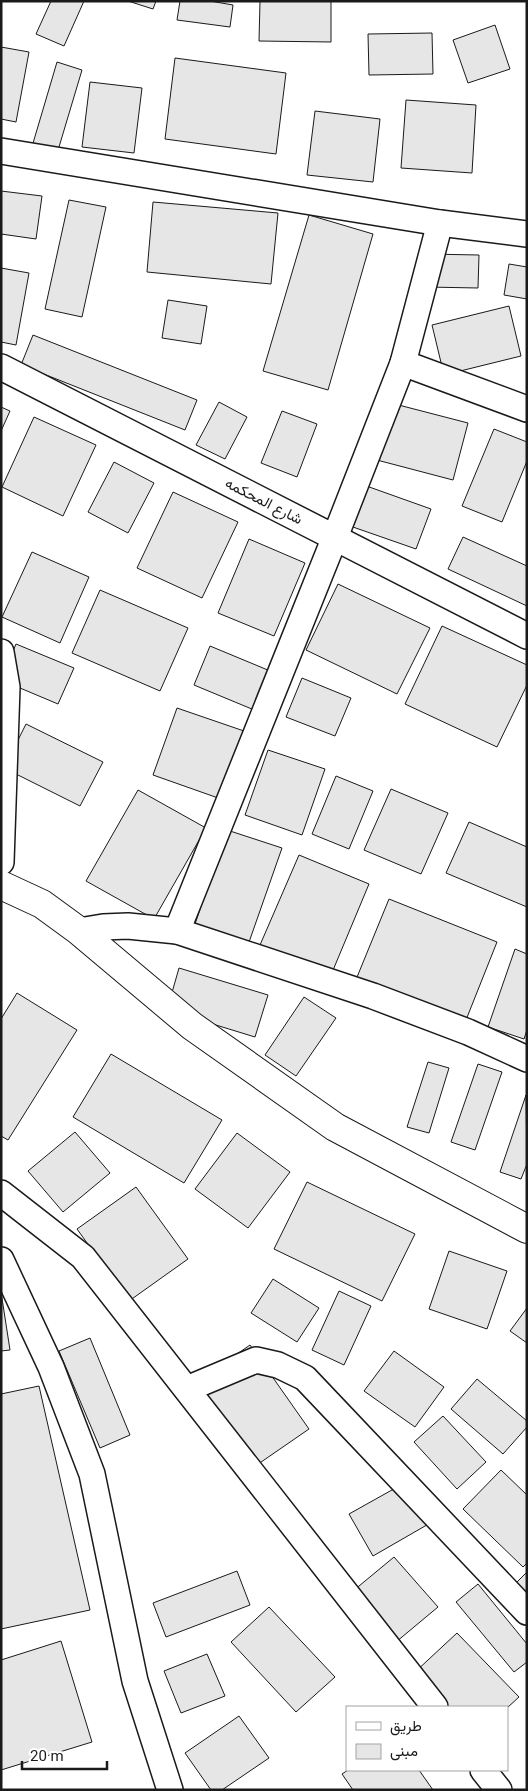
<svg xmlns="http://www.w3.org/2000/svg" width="528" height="1791" font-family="Roboto,Vazirmatn,sans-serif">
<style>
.building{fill:#e6e6e6;stroke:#1a1a1a}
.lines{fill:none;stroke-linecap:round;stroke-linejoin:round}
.minor-casing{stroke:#1a1a1a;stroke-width:28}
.primary-casing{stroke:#1a1a1a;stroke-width:30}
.minor{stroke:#fff;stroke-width:25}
.primary{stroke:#fff;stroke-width:28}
.labels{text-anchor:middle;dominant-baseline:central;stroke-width:4;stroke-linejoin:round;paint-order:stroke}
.street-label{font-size:15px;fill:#1a1a1a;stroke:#fff}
</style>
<rect width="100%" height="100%" fill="#fff"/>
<g class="building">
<path d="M51,1H84L64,46L36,34Z"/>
<path d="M128,1H156L153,9Z"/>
<path d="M180,1H210L233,5L230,27L177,20Z"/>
<path d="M260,1H331V42L259,41Z"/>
<path d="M495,25L510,69L468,83L453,40Z"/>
<path d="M432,33L433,74L369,75L368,34Z"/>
<path d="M1,47L29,52L16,122L1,119Z"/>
<path d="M175,58L286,73L276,154L165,139Z"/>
<path d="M57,62L82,70L56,157L31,150Z"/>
<path d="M90,82L142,88L134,153L82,147Z"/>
<path d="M406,100L476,105L472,173L401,168Z"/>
<path d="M315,111L380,119L373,182L307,175Z"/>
<path d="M1,191L42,196L36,239L1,234Z"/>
<path d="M69,200L106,207L82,317L45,309Z"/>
<path d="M153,202L278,213L271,284L147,272Z"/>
<path d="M309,215L373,234L328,390L263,371Z"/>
<path d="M427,254L479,255L478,288L426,287Z"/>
<path d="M509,264L527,267V299L504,295Z"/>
<path d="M1,268L29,273L16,345L1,342Z"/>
<path d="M168,300L207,306L201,344L162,338Z"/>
<path d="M509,306L521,356L444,375L432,325Z"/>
<path d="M33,335L197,400L185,430L21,365Z"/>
<path d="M219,402L247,417L225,459L196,445Z"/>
<path d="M387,402L468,423L453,480L373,459Z"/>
<path d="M1,407L10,411L1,431Z"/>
<path d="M282,411L317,424L297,477L261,463Z"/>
<path d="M34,417L96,445L63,516L2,487Z"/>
<path d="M494,429L527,442V461L502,522L462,506Z"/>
<path d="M114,462L154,483L128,533L88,512Z"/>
<path d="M344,478L431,509L416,549L330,519Z"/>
<path d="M173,492L238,522L202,598L137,568Z"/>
<path d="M463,537L527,566V606L448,569Z"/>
<path d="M249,539L305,563L274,636L218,613Z"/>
<path d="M32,552L89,577L60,643L2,617Z"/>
<path d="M338,584L430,628L397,694L306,650Z"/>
<path d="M100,590L188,628L160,691L72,653Z"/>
<path d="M442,626L527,665V685L497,747L405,704Z"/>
<path d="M16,644L74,668L58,704L1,680Z"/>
<path d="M210,646L275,673L259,712L194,685Z"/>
<path d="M302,678L351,698L335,736L286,717Z"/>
<path d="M177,708L244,731L221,799L153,775Z"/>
<path d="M26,724L103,762L80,806L4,768Z"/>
<path d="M268,750L325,769L302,835L245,815Z"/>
<path d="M336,776L373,791L349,849L312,834Z"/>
<path d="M391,789L448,813L421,874L364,850Z"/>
<path d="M138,790L206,828L154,919L86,881Z"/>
<path d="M469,822L527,847V907L446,873Z"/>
<path d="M227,830L282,848L248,945L194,927Z"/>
<path d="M299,855L369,884L331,975L260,945Z"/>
<path d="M389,899L497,942L464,1025L355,982Z"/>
<path d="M515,949L527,954V1030L524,1039L488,1027Z"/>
<path d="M179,968L268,995L255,1037L167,1010Z"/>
<path d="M17,993L77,1030L8,1140L1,1136V1019Z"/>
<path d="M304,997L336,1018L296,1076L265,1055Z"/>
<path d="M111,1054L222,1120L184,1183L73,1117Z"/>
<path d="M428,1062L449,1068L429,1133L407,1127Z"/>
<path d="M478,1064L502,1072L475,1150L451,1142Z"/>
<path d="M526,1095L527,1164L521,1179L500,1172Z"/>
<path d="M75,1132L110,1173L63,1212L28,1171Z"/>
<path d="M237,1133L290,1172L248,1228L195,1189Z"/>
<path d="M307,1182L415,1234L382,1301L274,1249Z"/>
<path d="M136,1187L188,1259L129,1301L77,1229Z"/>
<path d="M449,1251L507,1271L487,1329L429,1309Z"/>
<path d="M273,1279L319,1308L297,1342L251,1313Z"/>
<path d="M339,1291L371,1306L344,1365L312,1350Z"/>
<path d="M1,1292L10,1350L1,1351Z"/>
<path d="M527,1308V1343L510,1331Z"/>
<path d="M90,1338L130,1435L100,1448L59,1351Z"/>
<path d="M250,1345L309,1429L251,1469L192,1385Z"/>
<path d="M394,1351L444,1387L415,1427L364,1391Z"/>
<path d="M477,1379L527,1421V1427L503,1454L451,1409Z"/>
<path d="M39,1386L90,1610L1,1629V1394Z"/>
<path d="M443,1416L486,1462L457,1489L414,1442Z"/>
<path d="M501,1470L527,1495V1563L523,1567L463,1509Z"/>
<path d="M408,1481L432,1522L373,1556L349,1514Z"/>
<path d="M394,1557L438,1607L396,1642L353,1591Z"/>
<path d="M237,1571L250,1605L166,1637L153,1603Z"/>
<path d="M527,1572V1600L513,1586Z"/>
<path d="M478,1584L527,1644V1662L514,1672L456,1602Z"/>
<path d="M269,1607L335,1677L296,1712L231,1642Z"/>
<path d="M457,1633L519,1697L507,1708L447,1707L414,1673Z"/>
<path d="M61,1641L92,1742L1,1770V1660Z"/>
<path d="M207,1654L225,1696L181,1713L164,1671Z"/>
<path d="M239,1716L269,1758L222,1790H211L185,1753Z"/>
<path d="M348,1770H419L433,1790H353L342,1774Z"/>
</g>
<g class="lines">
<defs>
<g id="minor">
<path d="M1,151L440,223L527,234"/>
<path d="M403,363L527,409"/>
<path d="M1,367L527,636"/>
<path d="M1,652L7,687L1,862"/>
<path d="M79,931L103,927L128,926L177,931L373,996L468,1032L527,1059"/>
<path d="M177,931L335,537L403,363L440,223"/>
<path d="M1,1193L83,1257L435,1707"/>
<path d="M1,1260L51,1367L92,1474L135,1681L170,1790"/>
<path d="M187,1389L256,1360L278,1365L305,1378L527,1612"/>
<path d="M483,1770L499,1790"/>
</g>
<path id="primary" d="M1,885L42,904L79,931L192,1026L335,1127L527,1229"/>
</defs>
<use href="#minor" class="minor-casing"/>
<use href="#primary" class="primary-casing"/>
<use href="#minor" class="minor"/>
<use href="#primary" class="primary"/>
</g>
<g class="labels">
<g class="street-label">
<text transform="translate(264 501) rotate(27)">شارع المحكمه</text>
</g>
</g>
<rect width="528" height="1791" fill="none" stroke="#1a1a1a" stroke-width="5"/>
<rect x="346" y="1706" width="162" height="65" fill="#ffffff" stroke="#a3a3a3"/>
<rect x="356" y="1722" width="25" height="8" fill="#ffffff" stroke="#a3a3a3"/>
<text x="390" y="1731" font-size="15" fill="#1a1a1a">طريق</text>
<rect x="356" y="1744" width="25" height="15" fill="#e6e6e6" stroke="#a3a3a3"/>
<text x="390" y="1756" font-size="15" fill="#1a1a1a">مبنى</text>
<path d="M22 1761v8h85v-8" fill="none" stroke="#1a1a1a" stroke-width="2.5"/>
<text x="30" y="1761" font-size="15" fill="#1a1a1a" stroke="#ffffff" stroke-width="4" paint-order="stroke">20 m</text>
</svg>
